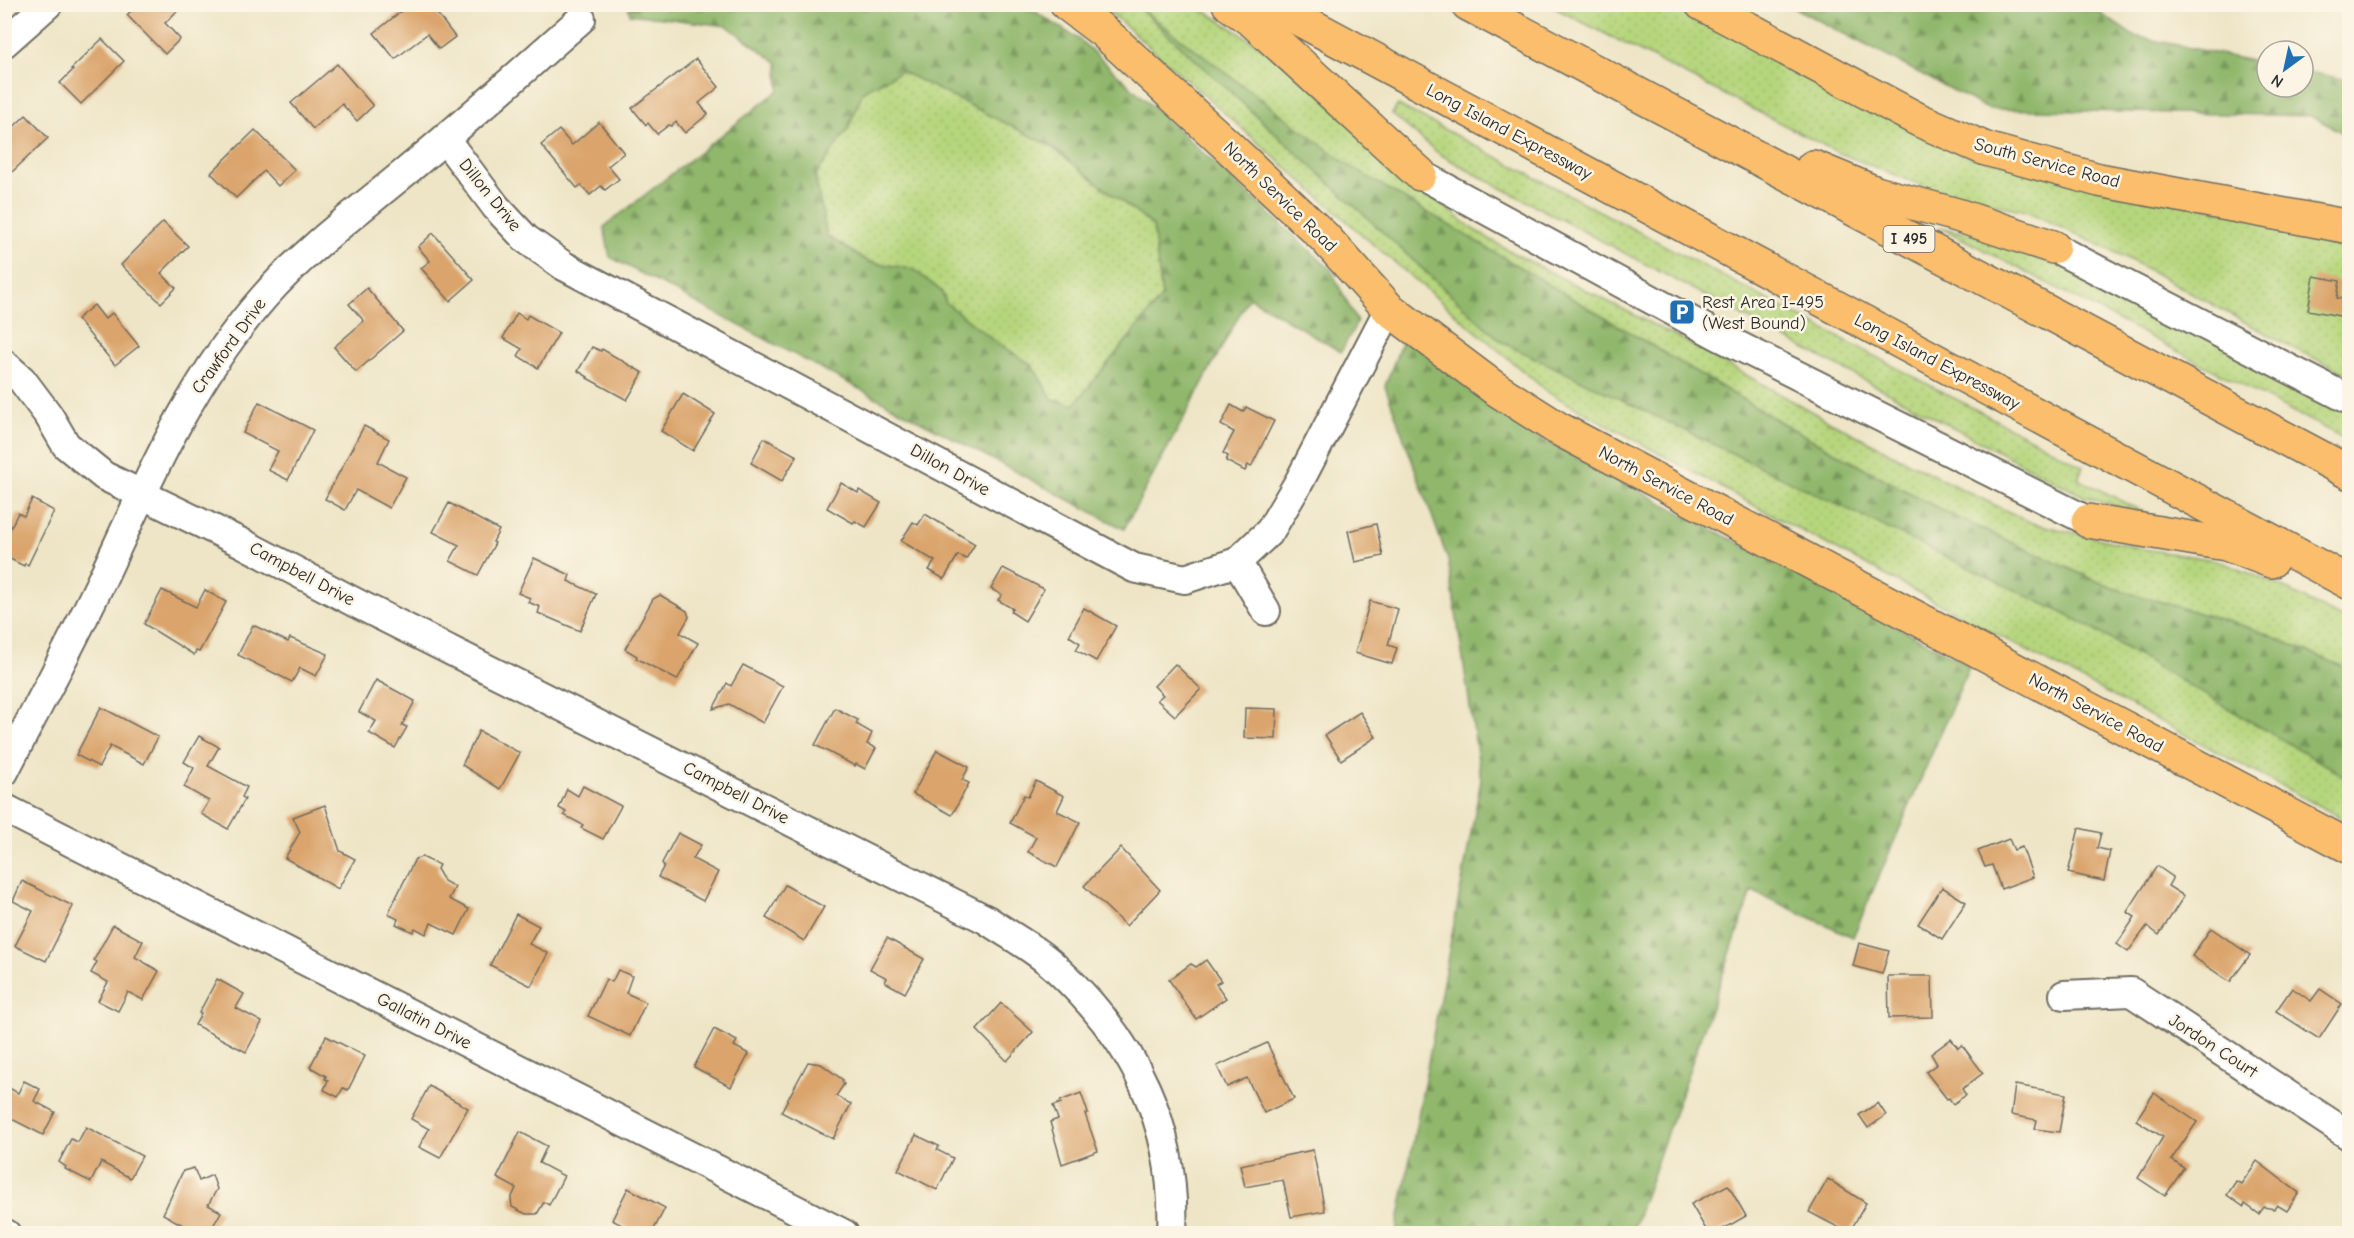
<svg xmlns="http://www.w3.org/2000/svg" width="2354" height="1238" font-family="'Comic Neue',sans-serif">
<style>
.grass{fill:url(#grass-dots);stroke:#708054;stroke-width:1.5}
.forest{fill:url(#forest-firs);stroke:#5e714c;stroke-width:1.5;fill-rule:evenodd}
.building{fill:#daa46c}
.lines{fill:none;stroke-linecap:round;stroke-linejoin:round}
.minor-casing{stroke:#6f6c61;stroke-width:32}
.major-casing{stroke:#6f6c61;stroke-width:36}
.highway-casing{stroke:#6f6c61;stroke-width:36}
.minor{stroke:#fff;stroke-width:28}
.major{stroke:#fabe6d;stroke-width:33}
.highway{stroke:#fabe6d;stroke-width:33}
.labels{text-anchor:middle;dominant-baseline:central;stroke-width:5;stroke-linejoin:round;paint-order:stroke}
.shield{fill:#fcf5e5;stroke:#6a6863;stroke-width:1.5}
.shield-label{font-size:16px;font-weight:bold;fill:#2b2b2b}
.street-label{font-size:18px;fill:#2b2b2b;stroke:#fcf5e5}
.poi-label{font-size:18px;fill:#2b2b2b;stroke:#fcf5e5;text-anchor:start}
</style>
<defs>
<pattern id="grass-dots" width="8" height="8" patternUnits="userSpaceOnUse" patternTransform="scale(1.5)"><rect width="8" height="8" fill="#b6d67d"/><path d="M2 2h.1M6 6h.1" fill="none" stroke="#9db86c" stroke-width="1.8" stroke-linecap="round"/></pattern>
<pattern id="forest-firs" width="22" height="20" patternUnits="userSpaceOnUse" patternTransform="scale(1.5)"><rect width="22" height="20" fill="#90b76c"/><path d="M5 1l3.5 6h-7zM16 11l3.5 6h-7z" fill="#769559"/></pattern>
</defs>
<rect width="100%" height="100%" fill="#fcf5e5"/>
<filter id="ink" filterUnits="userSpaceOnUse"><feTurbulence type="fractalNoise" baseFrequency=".0167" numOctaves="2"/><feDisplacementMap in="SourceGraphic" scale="12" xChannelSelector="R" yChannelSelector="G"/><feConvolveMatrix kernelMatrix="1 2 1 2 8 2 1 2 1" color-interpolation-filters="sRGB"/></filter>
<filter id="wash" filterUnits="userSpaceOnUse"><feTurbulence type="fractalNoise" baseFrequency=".008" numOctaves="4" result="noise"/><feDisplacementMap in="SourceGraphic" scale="24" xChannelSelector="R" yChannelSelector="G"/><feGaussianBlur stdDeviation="1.35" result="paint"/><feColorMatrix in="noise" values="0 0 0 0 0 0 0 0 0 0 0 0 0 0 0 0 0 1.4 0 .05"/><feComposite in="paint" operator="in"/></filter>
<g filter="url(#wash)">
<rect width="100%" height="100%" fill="#eee5c6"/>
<g class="grass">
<path d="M1102,5H1192L1213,16L1289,65L1436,199L1474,230L1515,254L1685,341L1821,417L1945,481L2032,523L2143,549L2216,560L2276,584L2349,622V822L1759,508L1549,393L1367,239Z"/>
<path d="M1549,5H1676L1960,154L2349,238V375L2291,347L2123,256L2026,211L1934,190L1839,153Z"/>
<path d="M901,71L1049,145L1153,226L1162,297L1074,405L1052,399L1032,365L993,340L946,303L941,291L913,269L869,262L827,236L815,176L848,129L863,91Z"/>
<path d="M1398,105L2083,466L2078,479L2154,517L2083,496L1464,168L1438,153L1392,114Z"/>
<path d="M1940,227L2047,252L2349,411V441Z"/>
</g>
<g class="forest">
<path d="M628,5H1025L1080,40L1331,270L1357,322L1341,352L1249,297L1124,529L610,257L604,227L779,90L778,63L727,26L630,14ZM901,71L1049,145L1153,226L1162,297L1074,405L1052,399L1032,365L993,340L946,303L941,291L913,269L869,262L827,236L815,176L848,129L863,91Z"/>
<path d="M1136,5L1351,167L1789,427L1947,513L2110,587L2254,629L2349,669V779L2079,621L1502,342Z"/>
<path d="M1789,5H2088L2134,36L2267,64V87H2303V71L2349,80V136L2311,116L1988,109Z"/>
<path d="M1404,336L1545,441L1970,665L1853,937L1752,891L1632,1233H1396L1481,780L1448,560L1385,386Z"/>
</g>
<g id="blocks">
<g class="building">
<path d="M138,4H184L165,23L180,39L165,54L127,15Z"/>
<path d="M410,4H430L455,37L439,49L427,34L395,59L374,33Z"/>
<path d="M102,39L124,61L81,104L60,83L73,70L71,69Z"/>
<path d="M696,59L719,87L699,103L708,114L685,133L676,122L671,126L669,125L657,134L648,123L646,125L632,108Z"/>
<path d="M337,64L373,106L357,121L342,104L313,129L291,103Z"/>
<path d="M26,115L48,138L12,172L4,164V136Z"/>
<path d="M599,122L624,153L608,166L619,179L605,190L601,186L590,195L581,185L577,188L541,145L559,130L572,145Z"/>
<path d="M255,130L295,170L278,186L264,171L236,198L211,173Z"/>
<path d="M163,222L188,246L161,273L176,288L161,303L121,265Z"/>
<path d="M433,233L474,280L450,301L421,268L430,261L418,247Z"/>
<path d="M2314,276L2340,281L2337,298L2343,299L2340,316L2308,310Z"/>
<path d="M367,288L403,331L356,372L334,347L364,321L349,304Z"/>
<path d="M94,305L105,319L112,313L139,346L115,365L77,319Z"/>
<path d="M517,313L526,319L528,315L559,333L538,368L518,356L522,349L503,338Z"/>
<path d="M592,347L601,351L602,349L643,373L627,400L587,378L588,377L578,371Z"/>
<path d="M683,394L715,414L693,451L661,431Z"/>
<path d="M259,402L313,430L288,480L268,470L278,451L243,433Z"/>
<path d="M1231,405L1243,412L1246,407L1274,421L1251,467L1248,465L1245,471L1226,461L1228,456L1223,453L1234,432L1221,425Z"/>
<path d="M364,426L389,439L378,462L406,477L389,508L356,490L345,510L325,499Z"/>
<path d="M764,438L797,456L782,481L751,463Z"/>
<path d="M841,483L858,493L859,490L881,503L866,527L855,521L853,523L827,508Z"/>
<path d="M32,499L54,511L28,565L25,563L24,566L4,556V541L18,513L24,516Z"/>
<path d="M449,503L499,530L493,542L495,543L478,575L450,561L459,545L433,532Z"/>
<path d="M925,514L975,544L966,559L958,555L944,579L929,570L935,561L901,541L913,522L918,525Z"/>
<path d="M1376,524L1383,556L1355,562L1348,531Z"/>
<path d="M534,558L570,575L568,581L596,594L580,631L538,613L540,607L528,602L530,598L518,593Z"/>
<path d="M1003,568L1044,589L1025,621L1011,612L1013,609L998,600L1002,595L991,589Z"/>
<path d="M162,590L196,607L205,590L226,602L199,652L196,651L194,655L144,624Z"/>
<path d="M660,595L687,611L689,617L680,633L698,643L677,680L636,658L637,656L625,649L653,599Z"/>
<path d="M1370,601L1398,609L1388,645L1397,648L1392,664L1355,653Z"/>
<path d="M1084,608L1116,626L1096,661L1076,650L1080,643L1069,636Z"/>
<path d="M253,625L288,642L290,638L328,654L316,676L300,668L292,682L238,655Z"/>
<path d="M1175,664L1201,689L1175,716L1157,700L1163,695L1154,686Z"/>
<path d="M743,665L783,686L763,723L729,704L713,709L727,683L731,686Z"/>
<path d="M376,680L415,701L402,725L407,727L395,748L369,733L376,721L359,712Z"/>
<path d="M101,707L158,737L144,764L110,746L99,767L76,755Z"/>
<path d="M835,708L858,720L856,724L872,733L867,744L876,748L865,769L856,764L855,766L815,745Z"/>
<path d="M1245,708L1277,709L1276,739L1244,738Z"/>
<path d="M1360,712L1376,737L1341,760L1325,735Z"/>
<path d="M479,731L520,753L500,789L462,765Z"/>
<path d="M199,736L219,747L208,766L247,787L242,797L245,799L228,829L201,814L209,801L184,787L194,768L184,762Z"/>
<path d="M937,750L969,767L962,780L969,783L952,815L913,794Z"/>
<path d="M1036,781L1064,796L1057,811L1080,822L1057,867L1028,852L1036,837L1010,823L1024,795L1028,797Z"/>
<path d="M583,786L621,806L603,839L581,828L583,825L564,815L566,812L559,808L567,789L578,796Z"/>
<path d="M325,805L340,851L355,859L338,889L285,858L300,832L293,817Z"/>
<path d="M2079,828L2101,833L2097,848L2110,851L2104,881L2068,873Z"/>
<path d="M678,833L701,845L693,859L718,872L703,901L658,877L664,866L662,863Z"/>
<path d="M2009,839L2014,850L2022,847L2033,877L2001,889L1992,865L1985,867L1978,851Z"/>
<path d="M1121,848L1160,890L1126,926L1084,886Z"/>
<path d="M422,857L439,865L437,869L444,881L455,887L449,899L469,909L456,935L431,923L426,934L415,928L413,932L396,924L398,919L388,914L415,859Z"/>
<path d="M2157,866L2173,877L2168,886L2184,896L2159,935L2147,926L2128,952L2117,944L2135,917L2127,912Z"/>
<path d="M22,881L73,906L46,961L15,946L33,911L13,901Z"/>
<path d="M785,885L824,907L804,941L766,918Z"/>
<path d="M1942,887L1966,902L1942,939L1918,924Z"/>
<path d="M516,914L539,926L529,944L548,953L531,986L490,965Z"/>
<path d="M113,925L143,941L135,957L159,971L143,1000L128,992L118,1011L98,1001L108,982L91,973L97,962L94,960Z"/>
<path d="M2211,928L2250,955L2230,982L2192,956Z"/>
<path d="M887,938L924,959L905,993L885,982L887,978L870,969Z"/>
<path d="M1859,943L1889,951L1882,974L1853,966Z"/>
<path d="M1206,960L1221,981L1216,984L1226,998L1196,1019L1169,980L1191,964L1196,967Z"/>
<path d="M618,970L632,976L626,993L646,1002L630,1036L588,1016L606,979L612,982Z"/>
<path d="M1888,976H1932L1933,1017L1889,1018Z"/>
<path d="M217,979L244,994L236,1008L262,1022L246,1052L195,1025L201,1014L199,1013Z"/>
<path d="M2292,988L2311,1001L2320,989L2342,1004L2319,1039L2276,1011Z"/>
<path d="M1001,1003L1033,1032L1007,1061L977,1030Z"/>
<path d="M714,1029L737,1041L734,1046L749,1054L731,1087L694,1067Z"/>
<path d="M326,1036L365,1056L348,1090L343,1088L338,1097L324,1090L328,1080L325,1079L326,1076L310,1067Z"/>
<path d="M1951,1039L1958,1048L1962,1045L1983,1073L1962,1089L1966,1095L1953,1104L1949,1098L1947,1099L1926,1072L1937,1064L1931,1054Z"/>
<path d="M1267,1043L1294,1099L1264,1113L1247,1078L1227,1087L1217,1066Z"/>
<path d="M808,1062L821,1064L843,1080L842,1082L844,1084L836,1096L851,1104L833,1139L781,1112Z"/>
<path d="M24,1081L40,1089L34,1101L55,1112L43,1135L4,1115V1085L18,1093Z"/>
<path d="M2015,1085L2066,1094L2059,1132L2035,1129L2037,1120L2011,1115Z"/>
<path d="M429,1086L468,1108L440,1158L419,1147L429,1129L411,1119Z"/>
<path d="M1081,1093L1088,1113L1085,1114L1098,1151L1062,1164L1050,1122L1058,1119L1053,1106L1061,1103L1060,1101Z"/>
<path d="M2154,1093L2197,1122L2171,1160L2184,1168L2165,1196L2138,1178L2163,1137L2136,1120Z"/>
<path d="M1878,1103L1886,1115L1868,1128L1859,1115Z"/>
<path d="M86,1127L142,1156L130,1178L101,1162L91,1182L65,1169L66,1167L59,1162L71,1139L78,1142Z"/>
<path d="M520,1132L547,1146L539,1163L564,1176L549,1205L544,1202L537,1214H526L512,1207L511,1199L516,1188L497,1178Z"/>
<path d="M916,1135L939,1146L937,1150L953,1158L937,1190L898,1170Z"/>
<path d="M1313,1150L1325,1211L1291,1217L1283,1180L1245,1187L1240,1165Z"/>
<path d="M2257,1161L2299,1193L2287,1211L2277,1205L2274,1209L2264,1207L2259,1214L2245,1204L2244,1207L2227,1195L2236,1181L2241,1184Z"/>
<path d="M194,1168L199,1181L212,1175L217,1189L208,1205L221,1212L209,1233H197L163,1214L183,1171Z"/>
<path d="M1828,1179L1866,1203L1849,1233L1809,1212Z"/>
<path d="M1728,1185L1746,1216L1716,1233H1708L1691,1204Z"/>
<path d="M628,1188L665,1208L652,1233H637L612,1220Z"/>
</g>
</g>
</g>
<g filter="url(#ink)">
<use href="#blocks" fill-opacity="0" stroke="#6f6c61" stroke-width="1.5"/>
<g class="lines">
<defs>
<g id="minor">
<path d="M4,43L48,4"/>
<path d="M445,139L496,207L526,239L564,266L1134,568L1185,579L1237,562L1270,531L1299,482L1389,309"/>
<path d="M1420,174L1717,335L2088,521"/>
<path d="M2053,247L2350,400"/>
<path d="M4,364L22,380L49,416L66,445L104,476L244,544L354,602L987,920C1010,936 1038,950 1058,970C1135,1042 1177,1127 1172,1234"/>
<path d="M1237,562L1266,611"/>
<path d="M4,772C38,705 74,640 105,573C150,476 193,377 264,297C305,250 361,209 409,169C468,120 524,69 581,19"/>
<path d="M4,808L844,1234"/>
<path d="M2064,995L2131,992L2350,1136"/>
<path d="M4,1233L6,1234"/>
</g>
<g id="major">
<path d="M1067,4L1104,32L1229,147L1324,237L1389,309L1493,387L1557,428L2350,847"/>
<path d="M1702,4L1919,120L1986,149L2099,180L2350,227"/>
</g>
<g id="highway">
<path d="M1229,4L1254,22L1420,174"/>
<path d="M1271,4L2350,583"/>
<path d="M1468,4L2350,473"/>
<path d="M1813,167L1876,193L1957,215L2053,247"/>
<path d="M2088,521L2226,544L2271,561"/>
</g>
</defs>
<use href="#minor" class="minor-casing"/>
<use href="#major" class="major-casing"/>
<use href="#highway" class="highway-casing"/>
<use href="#minor" class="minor"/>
<use href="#major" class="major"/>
<use href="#highway" class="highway"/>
</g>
</g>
<defs>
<symbol id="parking-square" viewBox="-11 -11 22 22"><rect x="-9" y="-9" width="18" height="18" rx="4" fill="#1f6fb2" stroke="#fcf5e5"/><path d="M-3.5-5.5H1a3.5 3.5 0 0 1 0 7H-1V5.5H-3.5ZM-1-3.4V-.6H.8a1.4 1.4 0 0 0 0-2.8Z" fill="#fff"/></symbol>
</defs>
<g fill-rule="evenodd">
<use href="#parking-square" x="1667" y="297" width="30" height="30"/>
</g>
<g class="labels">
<rect class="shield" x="1883.5" y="226" width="51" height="26" rx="4.5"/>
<g class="shield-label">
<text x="1909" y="239">I 495</text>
</g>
<g class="street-label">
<text transform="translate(1509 132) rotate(28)">Long Island Expressway</text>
<text transform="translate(2047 163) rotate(15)">South Service Road</text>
<text transform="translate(490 195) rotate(51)">Dillon Drive</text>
<text transform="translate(1280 197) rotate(44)">North Service Road</text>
<text transform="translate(229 346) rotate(-54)">Crawford Drive</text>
<text transform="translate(1937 362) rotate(28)">Long Island Expressway</text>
<text transform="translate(950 470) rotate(29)">Dillon Drive</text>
<text transform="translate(1666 486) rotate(28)">North Service Road</text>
<text transform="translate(302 574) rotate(28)">Campbell Drive</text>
<text transform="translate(2096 713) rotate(28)">North Service Road</text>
<text transform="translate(736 793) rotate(27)">Campbell Drive</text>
<text transform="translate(424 1021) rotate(27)">Gallatin Drive</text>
<text transform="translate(2213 1046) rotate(33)">Jordon Court</text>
</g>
<g class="poi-label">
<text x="1702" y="302">Rest Area I-495<tspan x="1702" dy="21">(West Bound)</tspan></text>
</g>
</g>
<rect width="2354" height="1238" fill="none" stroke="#fcf5e5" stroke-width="24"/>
<g transform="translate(2285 69) rotate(213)"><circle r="28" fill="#fcf5e5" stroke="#a8a49b" stroke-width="1.5"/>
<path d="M0-4.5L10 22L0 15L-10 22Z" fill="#1f6fb2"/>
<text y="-9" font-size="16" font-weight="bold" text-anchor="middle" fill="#2b2b2b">N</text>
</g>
</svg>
